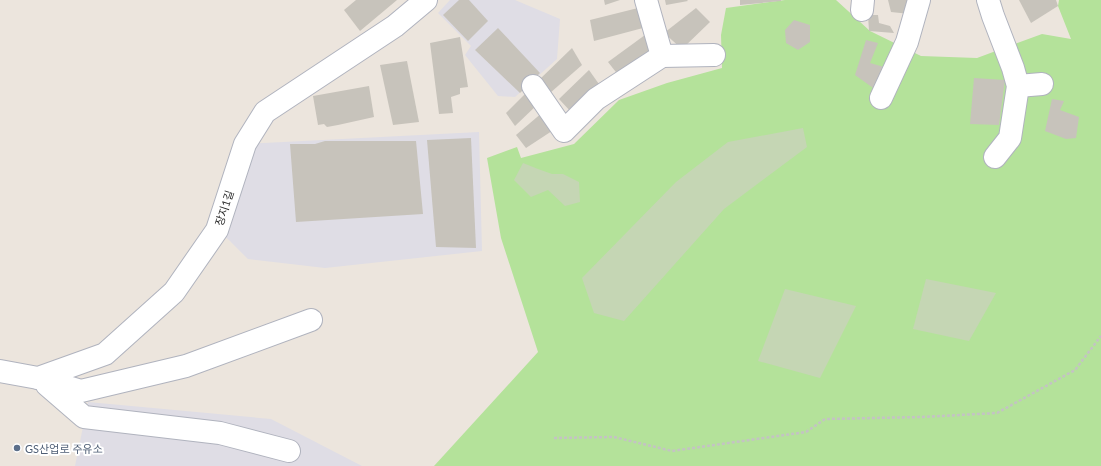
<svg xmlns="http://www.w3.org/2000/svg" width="1101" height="466" font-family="Lato,'Noto Sans KR',sans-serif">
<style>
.industrial{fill:#dfdde5}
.green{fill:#b4e29a}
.cemetery{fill:#c5d6b4}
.building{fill:#c7c3bb}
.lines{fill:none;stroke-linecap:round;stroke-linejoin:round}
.minor-casing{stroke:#b0b3be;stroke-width:24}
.path{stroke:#c3c3c3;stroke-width:2.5;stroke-dasharray:3 2;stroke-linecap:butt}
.minor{stroke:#fff;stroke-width:22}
.service-dot{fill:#5c6f8a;stroke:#fff;stroke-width:1.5}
.labels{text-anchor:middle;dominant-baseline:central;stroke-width:4;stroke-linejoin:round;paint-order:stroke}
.street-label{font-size:11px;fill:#2a2a2a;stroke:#fff}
.service-label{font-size:11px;fill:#4e5e75;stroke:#fff;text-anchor:start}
</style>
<rect width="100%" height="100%" fill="#ece5dd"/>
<g class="industrial">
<path d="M450,0H515L560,19L557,59L515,97L498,96L465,55L471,46L438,13Z"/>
<path d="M479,132L482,251L325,268L248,259L230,241L217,230L245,144Z"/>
<path d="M88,402L271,419L362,466H75Z"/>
</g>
<path class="green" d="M785,0H836L870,31L921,56L977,58L1042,34L1071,39L1058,6L1059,0H1101V466H434L538,352L501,238L487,158L517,147L521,158L574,144L619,100L667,83L722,68L721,35L726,8Z"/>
<g class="cemetery">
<path d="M803,128L807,147L724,209L624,321L594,313L582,278L676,182L728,142Z"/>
<path d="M523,163L538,169L552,174H563L579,182L580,202L565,206L548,190L531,197L514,180Z"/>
<path d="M926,279L996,293L969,341L913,329Z"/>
<path d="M785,289L856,306L820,378L758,361Z"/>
</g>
<g class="building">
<path d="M356,0H397L360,31L344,10Z"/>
<path d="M459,0H469L488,21L468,41L443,15Z"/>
<path d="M604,0H620L605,5Z"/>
<path d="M665,0H687L688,1L666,5Z"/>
<path d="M740,0H781V1L740,5Z"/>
<path d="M888,0H908L910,14L891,12Z"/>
<path d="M1019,0H1056L1058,6L1031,23Z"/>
<path d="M638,8L643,28L594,41L590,20Z"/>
<path d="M696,8L710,22L682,49L664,33Z"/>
<path d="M868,15H878L879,23L890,26L894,33L869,31Z"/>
<path d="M794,20L810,25V42L798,50L786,43L785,30Z"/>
<path d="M498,28L540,73L520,93L475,50Z"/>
<path d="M645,35L657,52L619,76L608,62Z"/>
<path d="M460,37L468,87L460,88V94L451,97L453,113L439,114L430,43Z"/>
<path d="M866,40L878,43L870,63L884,67L876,90L855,75Z"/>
<path d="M572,48L582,65L550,93L538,81Z"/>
<path d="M407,61L419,122L393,125L380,65Z"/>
<path d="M589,70L601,87L572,113L559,99Z"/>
<path d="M974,78L1005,80L999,125L970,124Z"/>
<path d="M369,86L374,117L338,125L327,127L324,124L318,125L313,96Z"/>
<path d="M528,91L539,103L515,126L506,113Z"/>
<path d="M1052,99L1064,101L1060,110L1079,117L1076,138L1066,139L1045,131Z"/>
<path d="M543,112L555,129L526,148L516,135Z"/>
<path d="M471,138L476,248L436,247L427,140Z"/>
<path d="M325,141H416L423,214L296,222L290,144H315Z"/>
</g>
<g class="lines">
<defs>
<g id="minor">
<path d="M988,0L993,16L1013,68L1018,86L1010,138L995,157"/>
<path d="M862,10L863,0"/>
<path d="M662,56L714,55"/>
<path d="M533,86L564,131L596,99L662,56L646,0"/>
<path d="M1018,86L1042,84"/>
<path d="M881,98L907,42L919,0"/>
<path d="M0,371L38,378L105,354L174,292L217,230L245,144L265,112L395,26L426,0"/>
<path d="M38,378L81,391L186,366L311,320"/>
<path d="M47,385L84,417L220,433L289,451"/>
</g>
</defs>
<use href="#minor" class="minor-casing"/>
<path class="path" d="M554,438L614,437L672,451L806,432L825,419L922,417L997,413L1075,370L1101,336"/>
<use href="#minor" class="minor"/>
</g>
<circle class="service-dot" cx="17" cy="448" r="4"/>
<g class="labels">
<g class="street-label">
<text transform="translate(224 208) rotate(-72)">장지1길</text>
</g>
<g class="service-label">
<text x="25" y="448">GS산업로 주유소</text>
</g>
</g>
</svg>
